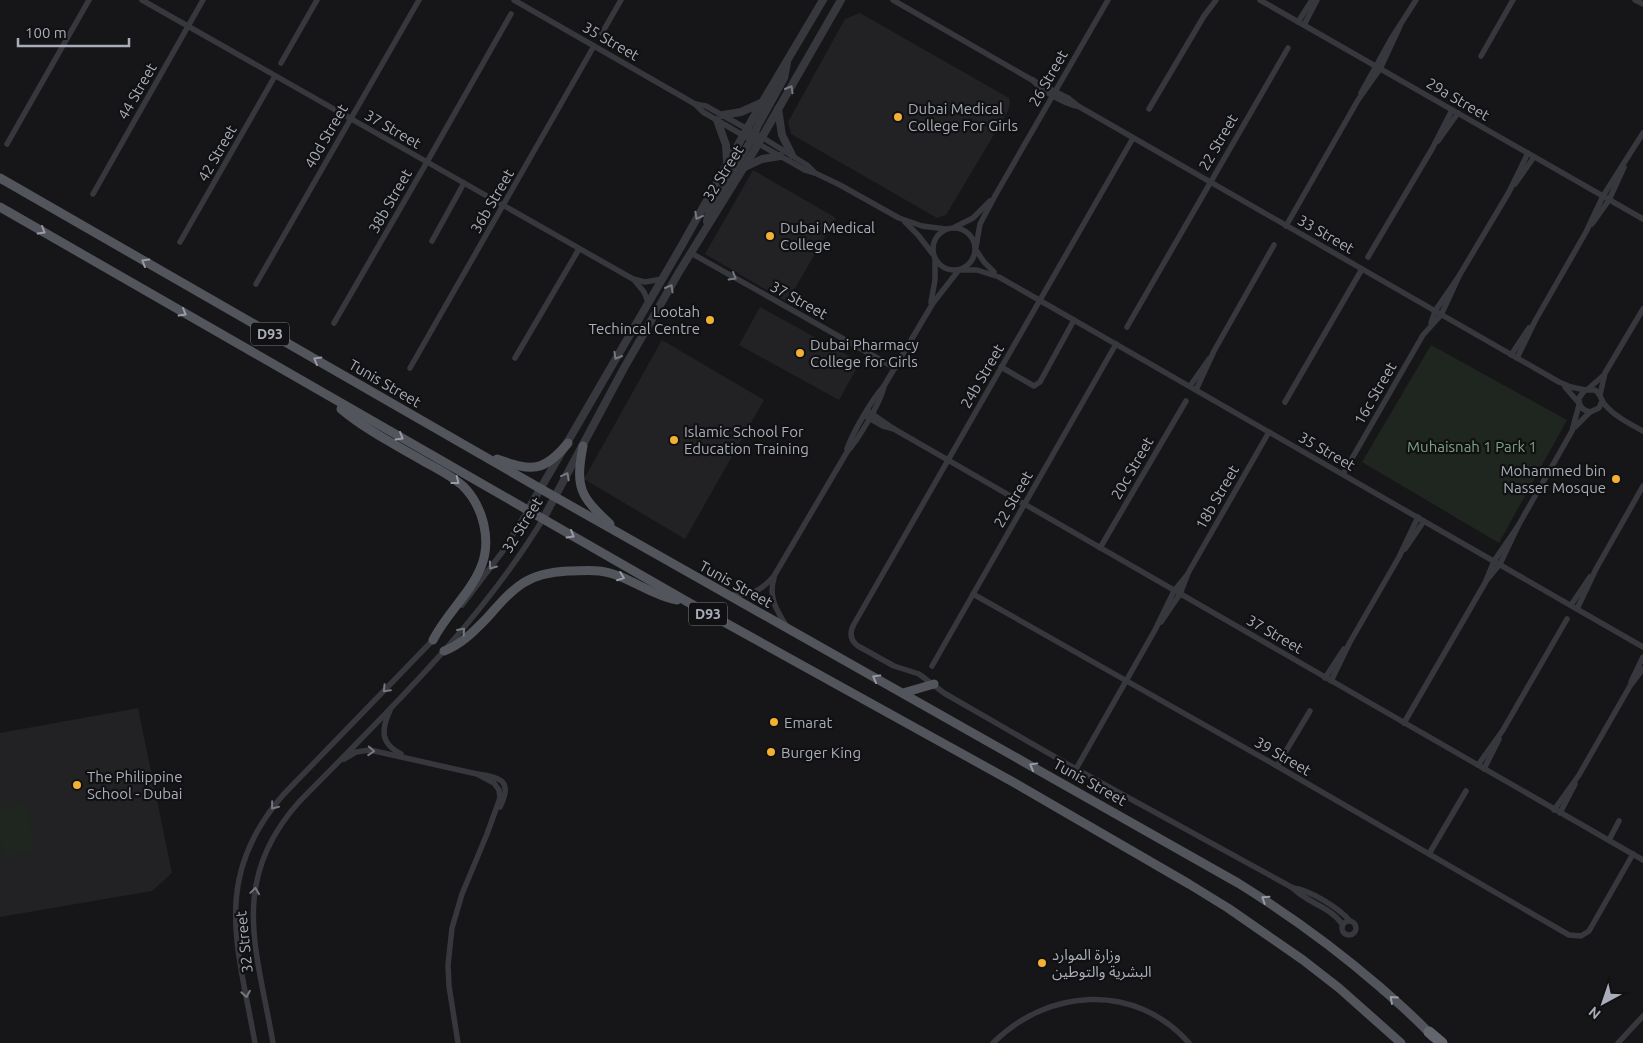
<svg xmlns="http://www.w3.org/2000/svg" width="1643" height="1043" font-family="Ubuntu,'Noto Sans Arabic',sans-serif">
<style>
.built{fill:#222225}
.green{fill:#1e261f}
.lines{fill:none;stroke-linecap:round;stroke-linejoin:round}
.minor{stroke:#37383d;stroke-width:5.5}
.tertiary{stroke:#37383d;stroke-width:8}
.primary{stroke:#53555c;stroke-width:9}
.motorway{stroke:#63666e;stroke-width:11}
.oneway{stroke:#757881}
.oneway2{stroke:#979ba6}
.poi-dot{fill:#f2b134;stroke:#111113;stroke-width:2}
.labels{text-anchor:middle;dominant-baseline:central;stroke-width:4.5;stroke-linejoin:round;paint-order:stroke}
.shield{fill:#111113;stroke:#7b7e86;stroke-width:1}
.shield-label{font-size:14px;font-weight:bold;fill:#a8adb8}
.street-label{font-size:15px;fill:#a8adb8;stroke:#111113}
.poi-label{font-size:15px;fill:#a8adb8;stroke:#111113;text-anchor:start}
.park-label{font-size:15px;fill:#7fa381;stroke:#111113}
</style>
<rect width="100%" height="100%" fill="#161618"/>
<g class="built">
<path d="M860,13L1009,98L1010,103L1008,111L946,215L937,218L791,134L788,122L845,19Z"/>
<path d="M753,170L836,218L787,302L705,254Z"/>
<path d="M760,307L860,362L839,400L739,345Z"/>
<path d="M662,340L764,400L685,539L584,479Z"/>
<path d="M138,708L172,873L152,891L0,917V733Z"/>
</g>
<g class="green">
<path d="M1431,345L1567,420L1499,543L1362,462Z"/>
<path d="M27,803L35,849L3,858L0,838V808Z"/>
</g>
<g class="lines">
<g class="minor">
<path d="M142,0L633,279L645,282L662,279"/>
<path d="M514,0L695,104L703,112L746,137"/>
<path d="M893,0L1032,80L1068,98L1078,106L1559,382L1571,387L1585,390"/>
<path d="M1260,0L1643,219"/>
<path d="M1635,0L1643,4"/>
<path d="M1298,22L1312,0"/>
<path d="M1304,25L1317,0"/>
<path d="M602,33L621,0"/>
<path d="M1481,56L1513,0"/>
<path d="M281,63L317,0"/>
<path d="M1033,80C1039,90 1064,103 1076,106"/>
<path d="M1361,93L1391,39L1416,0"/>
<path d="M695,104L706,106L749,130"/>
<path d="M1149,109L1204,16L1216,0"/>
<path d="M760,136L807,165L814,172"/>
<path d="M1133,138L854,624C849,633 850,640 858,646L894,666L919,674L944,693L1076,769L1293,888C1307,903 1331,907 1342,924"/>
<path d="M1438,141L1458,113"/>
<path d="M757,143L805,170L815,173L840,185L899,218L922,226L946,229"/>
<path d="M7,144L89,0"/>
<path d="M1515,184L1534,157"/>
<path d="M93,194L203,0"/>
<path d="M905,222L918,235L932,253"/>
<path d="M1592,224L1609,200L1624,167"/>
<path d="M1286,226L1358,100L1380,69L1400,26"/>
<path d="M955,227L973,218L990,201"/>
<circle cx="954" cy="249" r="21"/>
<path d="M432,241L464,183"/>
<path d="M180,242L275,76"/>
<path d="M976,247L980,224L996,194L1108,0"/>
<path d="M976,250L984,262L994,272"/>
<path d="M691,253L895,368"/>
<path d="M1368,257L1432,149L1452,110"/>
<path d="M961,270H977L999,277L1643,647"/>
<path d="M635,281L644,292L648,302"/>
<path d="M256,284L419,0"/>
<path d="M931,302L935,280V260"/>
<path d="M334,323L427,162L511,14"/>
<path d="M1431,323L1435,311L1459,276L1509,192L1528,153"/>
<path d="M1127,327L1288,48"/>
<path d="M1511,355L1529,328"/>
<path d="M515,358L579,249"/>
<path d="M1517,358L1535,321L1586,232L1603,196L1643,133"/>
<path d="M1001,367L1034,386L1040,382L1074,320"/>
<path d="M410,368L594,46"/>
<path d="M1190,386L1209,359"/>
<path d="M1565,387L1578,402"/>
<path d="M1588,389L1604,375"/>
<path d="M1196,390L1214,351L1274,245"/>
<path d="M1600,395L1605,373L1643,309"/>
<path d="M1602,401L1599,408L1590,412C1582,410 1578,406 1579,398L1585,390H1595C1601,394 1601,401 1606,406C1616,417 1630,424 1643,431"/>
<path d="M1285,402L1362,269"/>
<path d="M868,411L894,429L1643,860"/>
<path d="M867,417L883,426L894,429"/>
<path d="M1575,427L1590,412"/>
<path d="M847,449C853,432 872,399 884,386L933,303L958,271"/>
<path d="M1343,474L1423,335L1441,315L1459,276"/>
<path d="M1100,548L1186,401"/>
<path d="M1405,549L1424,521"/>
<path d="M774,578C768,598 777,611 787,627"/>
<path d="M1486,581L1500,564L1518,526L1572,431L1579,405"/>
<path d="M973,594L1277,766L1569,935L1581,936L1589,931L1633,854"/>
<path d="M731,595C752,594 759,593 774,576L847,452C858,440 881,402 884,386"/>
<path d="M462,605L503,551L528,510"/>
<path d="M1571,605L1590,577"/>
<path d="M1577,609L1596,569L1643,486"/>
<path d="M1161,622L1180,594L1187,576"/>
<path d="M932,666L1116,344"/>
<path d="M1325,678L1344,649"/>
<path d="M1331,681L1350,642L1399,557L1418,517"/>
<path d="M1631,682L1643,657"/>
<path d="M390,710C381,730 380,743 401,754"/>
<path d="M1404,723L1485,583L1494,561L1518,526"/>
<path d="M344,759L356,752L370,750L477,774C501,777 513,781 500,807"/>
<path d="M1478,765L1503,730L1567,619"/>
<path d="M1277,766L1310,711"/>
<path d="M1076,769L1155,630L1174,591L1187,575L1269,432"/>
<path d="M1484,769L1499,739"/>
<path d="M1554,810L1579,775L1630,686L1643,669"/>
<path d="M1560,813L1575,784"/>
<path d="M1609,840L1619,821"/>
<path d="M1429,854L1466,791"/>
<path d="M1293,888C1310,890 1339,908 1350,921"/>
<circle cx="1349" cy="928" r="7"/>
<path d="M255,1043C238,947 211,878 283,795L434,639"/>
<path d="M273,1043C257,950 228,881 299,802C386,713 478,626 543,519"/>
<path d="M458,1043L449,986L448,965L452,928L462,894L487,834L500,798L499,790L494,783L477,774"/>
<path d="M993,1043C1048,988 1135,982 1189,1043"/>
<path d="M1618,1043L1643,1016"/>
</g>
<g class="tertiary">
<path d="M778,109L782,135L792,155"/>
<path d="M723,115L741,112L761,103"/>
<path d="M717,120L726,145L727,161"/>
<path d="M756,141L755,133L757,127L784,78L787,63"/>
<path d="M745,167L762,159L780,156"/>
<path d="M707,221L709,212L750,142V135L747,128"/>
<path d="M528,510L682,245L753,118L823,0"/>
<path d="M543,519L624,368L679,272L754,151L841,0"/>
</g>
<g class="primary">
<path d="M0,178L541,489L1238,883C1288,914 1335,948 1380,987C1398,1003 1417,1019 1433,1037"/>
<path d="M0,207L686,601L1013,782L1189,884L1228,908L1303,960L1339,988L1401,1043"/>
<path d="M341,409C366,430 396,445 425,462C438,469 452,476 463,486C483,506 492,540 481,567C470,594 446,614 433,640"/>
<path d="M583,446C575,488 580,496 610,524"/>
<path d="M497,459C532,471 543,473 568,443"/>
<path d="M444,651C462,644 473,632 486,619C514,588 525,573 568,571C578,571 589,570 599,571C627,574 649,595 677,600"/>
<path d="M903,693L934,684"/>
</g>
<path class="motorway" d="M1429,1032L1442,1043"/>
</g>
<defs><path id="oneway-chevron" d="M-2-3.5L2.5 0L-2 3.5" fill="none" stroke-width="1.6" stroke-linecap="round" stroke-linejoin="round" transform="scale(1.25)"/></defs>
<g class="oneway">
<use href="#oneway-chevron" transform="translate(790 89) rotate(-60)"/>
<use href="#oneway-chevron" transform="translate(698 216) rotate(119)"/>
<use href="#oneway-chevron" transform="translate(733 277) rotate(30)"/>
<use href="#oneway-chevron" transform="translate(670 288) rotate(-60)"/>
<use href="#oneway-chevron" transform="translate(617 356) rotate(120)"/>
<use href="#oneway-chevron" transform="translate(566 476) rotate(-62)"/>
<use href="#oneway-chevron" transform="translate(492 566) rotate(126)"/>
<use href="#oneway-chevron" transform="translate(462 631) rotate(-49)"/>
<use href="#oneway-chevron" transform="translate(386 689) rotate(134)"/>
<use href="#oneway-chevron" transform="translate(371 751) rotate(4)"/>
<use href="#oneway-chevron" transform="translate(274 806) rotate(129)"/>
<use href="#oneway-chevron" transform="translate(255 891) rotate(-82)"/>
<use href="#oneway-chevron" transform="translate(246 994) rotate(80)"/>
</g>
<g class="oneway2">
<use href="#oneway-chevron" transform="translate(42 231) rotate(30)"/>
<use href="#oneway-chevron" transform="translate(145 262) rotate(-150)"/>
<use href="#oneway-chevron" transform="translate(183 313) rotate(30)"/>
<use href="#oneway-chevron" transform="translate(317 360) rotate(-150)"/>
<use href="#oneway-chevron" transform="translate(400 437) rotate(30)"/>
<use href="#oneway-chevron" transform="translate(456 481) rotate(38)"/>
<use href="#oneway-chevron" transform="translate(571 535) rotate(30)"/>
<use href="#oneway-chevron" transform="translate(621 577) rotate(21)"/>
<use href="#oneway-chevron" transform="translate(876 678) rotate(-151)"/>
<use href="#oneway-chevron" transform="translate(1033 766) rotate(-151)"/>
<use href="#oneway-chevron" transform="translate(1265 899) rotate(-147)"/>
<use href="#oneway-chevron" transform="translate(1393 999) rotate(-138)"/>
</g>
<g class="poi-dot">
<circle cx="898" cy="117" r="5"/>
<circle cx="770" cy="236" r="5"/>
<circle cx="710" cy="320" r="5"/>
<circle cx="800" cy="353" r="5"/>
<circle cx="674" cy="440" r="5"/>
<circle cx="1616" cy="479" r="5"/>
<circle cx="774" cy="722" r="5"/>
<circle cx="771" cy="752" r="5"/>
<circle cx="77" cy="785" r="5"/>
<circle cx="1042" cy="963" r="5"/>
</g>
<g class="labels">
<g class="shield">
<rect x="251" y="322.5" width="38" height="23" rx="4"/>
<rect x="689" y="602.5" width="38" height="23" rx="4"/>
</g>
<g class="shield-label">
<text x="270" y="334">D93</text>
<text x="708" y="614">D93</text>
</g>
<g class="street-label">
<text transform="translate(611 41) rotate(30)">35 Street</text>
<text transform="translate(1048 78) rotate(-60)">26 Street</text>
<text transform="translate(137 91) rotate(-60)">44 Street</text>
<text transform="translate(1458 99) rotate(30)">29a Street</text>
<text transform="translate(393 129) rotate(30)">37 Street</text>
<text transform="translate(326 136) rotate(-60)">40d Street</text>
<text transform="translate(1218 142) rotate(-60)">22 Street</text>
<text transform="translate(217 153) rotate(-60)">42 Street</text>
<text transform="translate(723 173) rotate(-58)">32 Street</text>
<text transform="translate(390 201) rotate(-60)">38b Street</text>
<text transform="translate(492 201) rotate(-60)">36b Street</text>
<text transform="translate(1326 234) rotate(30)">33 Street</text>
<text transform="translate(799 300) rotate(29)">37 Street</text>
<text transform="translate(982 376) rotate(-60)">24b Street</text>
<text transform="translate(385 383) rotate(30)">Tunis Street</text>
<text transform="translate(1375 393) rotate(-60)">16c Street</text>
<text transform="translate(1327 451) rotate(30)">35 Street</text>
<text transform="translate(1132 468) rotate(-60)">20c Street</text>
<text transform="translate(1217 497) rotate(-60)">18b Street</text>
<text transform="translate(1013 499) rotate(-60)">22 Street</text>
<text transform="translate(522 525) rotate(-58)">32 Street</text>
<text transform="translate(736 584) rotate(29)">Tunis Street</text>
<text transform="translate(1275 634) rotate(30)">37 Street</text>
<text transform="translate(1283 756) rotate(30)">39 Street</text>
<text transform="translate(1090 782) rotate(29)">Tunis Street</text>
<text transform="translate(244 942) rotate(-96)">32 Street</text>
</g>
<g class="poi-label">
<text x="908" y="108">Dubai Medical<tspan x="908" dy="17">College For Girls</tspan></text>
<text x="780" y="227">Dubai Medical<tspan x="780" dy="17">College</tspan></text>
<text x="700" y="311" text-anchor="end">Lootah<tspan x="700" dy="17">Techincal Centre</tspan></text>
<text x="810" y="344">Dubai Pharmacy<tspan x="810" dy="17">College for Girls</tspan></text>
<text x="684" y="431">Islamic School For<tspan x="684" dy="17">Education Training</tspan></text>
<text x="1606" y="470" text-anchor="end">Mohammed bin<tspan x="1606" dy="17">Nasser Mosque</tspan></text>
<text x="784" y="722">Emarat</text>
<text x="781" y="752">Burger King</text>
<text x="87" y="776">The Philippine<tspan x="87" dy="17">School - Dubai</tspan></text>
<text x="1052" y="954">وزارة الموارد<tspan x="1052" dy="17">البشرية والتوطين</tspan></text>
</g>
<g class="park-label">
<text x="1472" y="446">Muhaisnah 1 Park 1</text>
</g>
</g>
<g transform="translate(1603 1003) rotate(220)" stroke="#111113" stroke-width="4" paint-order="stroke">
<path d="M0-4L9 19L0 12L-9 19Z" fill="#a8adb8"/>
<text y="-8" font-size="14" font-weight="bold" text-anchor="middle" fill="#a8adb8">N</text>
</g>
<path d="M18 38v8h111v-8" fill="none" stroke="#a8adb8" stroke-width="2.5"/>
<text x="25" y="38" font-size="15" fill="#a8adb8" stroke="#111113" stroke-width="4" paint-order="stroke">100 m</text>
</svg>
